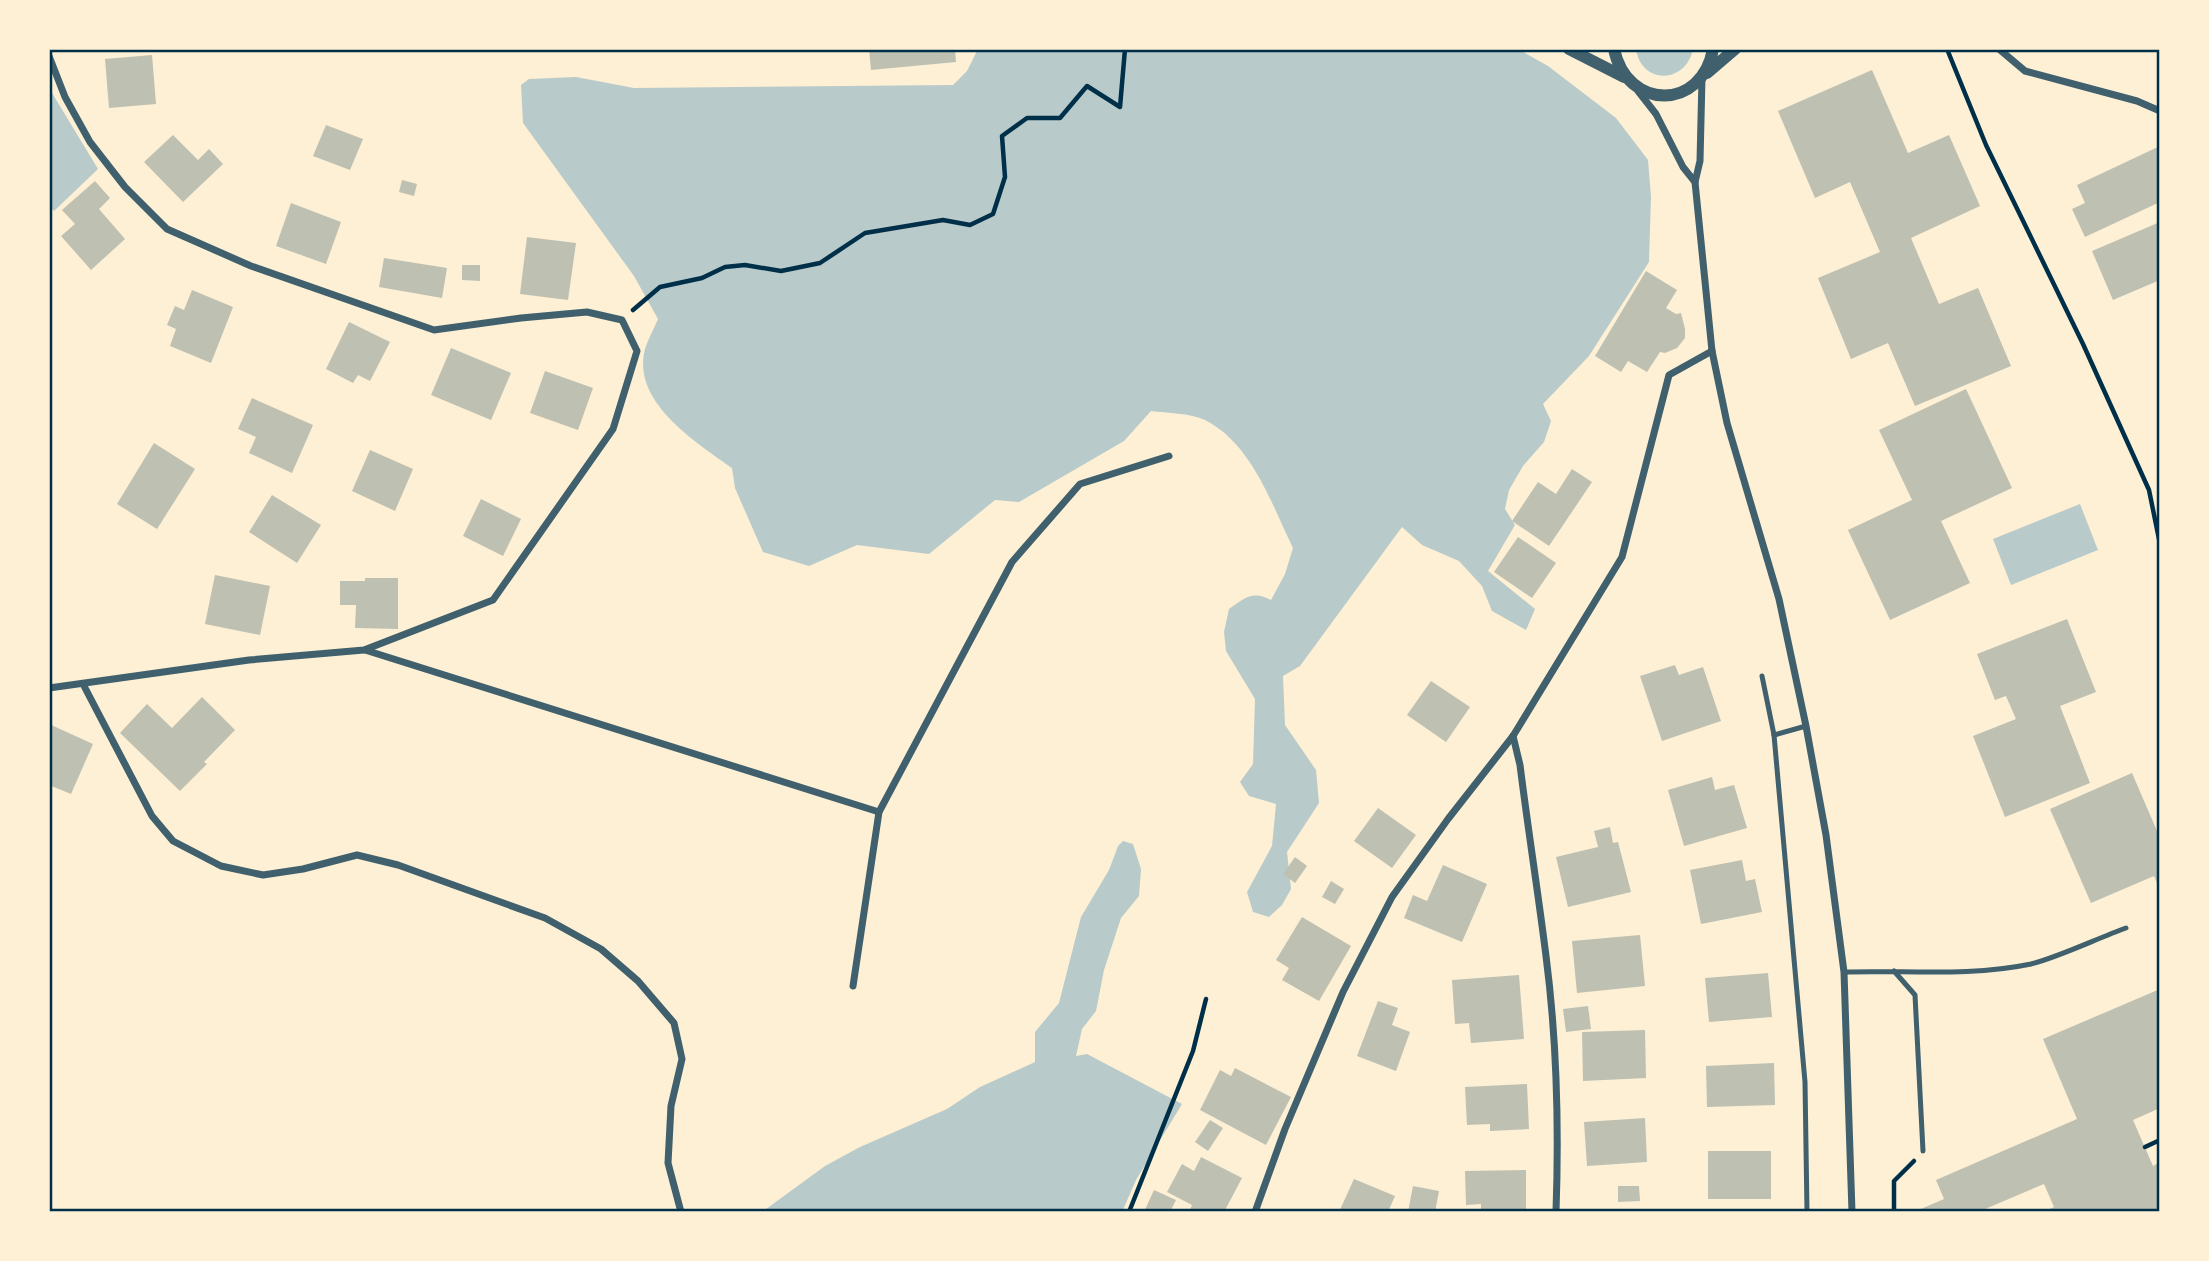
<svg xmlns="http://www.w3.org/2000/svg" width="2209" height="1261" font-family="Raleway,sans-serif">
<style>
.green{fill:#b9caca}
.building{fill:#bec0b2}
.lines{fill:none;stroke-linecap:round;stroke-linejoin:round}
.path{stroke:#003049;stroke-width:4.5}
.service{stroke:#3f606c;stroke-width:5}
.minor{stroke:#3f606c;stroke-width:7}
.tertiary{stroke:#3f606c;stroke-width:12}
.neatline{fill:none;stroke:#003049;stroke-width:2.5}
</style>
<rect width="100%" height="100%" fill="#fdf0d5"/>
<g class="green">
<path d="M978,49H1518L1548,66L1616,118L1648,160L1651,197L1649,262L1589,356L1543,404L1551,421L1544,442L1523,466L1509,490L1505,509L1515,525L1488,571L1535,609L1526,630L1492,611L1482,586L1459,561L1422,545L1402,527L1300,666L1283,676L1285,725L1316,770L1319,803L1287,852L1291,889L1282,905L1269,917L1253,912L1247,892L1272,846L1276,804L1249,796L1240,782L1253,764L1255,699L1226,651L1224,632L1229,609C1245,598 1252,590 1271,600L1285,574L1293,548C1271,503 1252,444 1205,420C1190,413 1167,413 1151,411L1124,441L1019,502L995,500L929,554L857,545L809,566L763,552L735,488L732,468C696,442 631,402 645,349C648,339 654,329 658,319L634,276L523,123L521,85L529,79L576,77L634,88L953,85L967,71Z"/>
<path d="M1636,49H1693C1686,84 1641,85 1636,49Z"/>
<path d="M49,88L98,169L54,211L49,206Z"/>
<path d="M2080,504L2098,550L2011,585L1993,539Z"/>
<path d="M1123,841L1133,844L1141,869L1139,896L1121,918L1104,970L1096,1011L1082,1029L1076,1056L1087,1054L1182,1104L1136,1180L1122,1212H762L825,1166L860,1147L947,1109L980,1087L1035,1062V1032L1059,1003L1081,917L1109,870L1118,846Z"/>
</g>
<g class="building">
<path d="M869,49H955L956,62L871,70Z"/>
<path d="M152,55L156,104L109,108L105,59Z"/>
<path d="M1872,70L1908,153L1949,135L1980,206L1911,238L1939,304L1978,288L2011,366L1915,406L1888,343L1851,359L1818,278L1880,252L1850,182L1815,198L1778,111Z"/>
<path d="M326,125L363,139L350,170L313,156Z"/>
<path d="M173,135L198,160L209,149L223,164L183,202L144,162Z"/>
<path d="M2160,146V202L2085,237L2072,209L2085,203L2077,185Z"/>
<path d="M402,180L417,184L414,196L399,192Z"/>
<path d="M95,181L110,198L99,209L125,239L91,270L61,236L75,224L62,210Z"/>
<path d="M291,203L341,222L326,264L276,246Z"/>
<path d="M2160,222V280L2113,300L2092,251Z"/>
<path d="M527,237L576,243L568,300L520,294Z"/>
<path d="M384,258L447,268L442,298L379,287Z"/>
<path d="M462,265H480V281L462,280Z"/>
<path d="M1646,271L1677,290L1666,308L1676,314L1681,313L1685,329V338L1677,348L1665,353L1660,352L1647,372L1628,361L1621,372L1595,356Z"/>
<path d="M192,290L233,307L211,363L170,346L176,329L167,325L175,306L184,310Z"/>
<path d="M349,322L390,342L370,381L358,375L353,383L326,369Z"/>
<path d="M451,348L511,373L491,420L431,395Z"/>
<path d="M545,371L593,388L578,430L530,413Z"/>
<path d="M1966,389L2012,488L1941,521L1970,583L1890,620L1848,530L1912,500L1879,430Z"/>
<path d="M252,398L313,425L292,473L249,453L256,437L238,429Z"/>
<path d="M154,443L195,469L157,529L117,504Z"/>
<path d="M370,450L413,469L395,511L352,491Z"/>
<path d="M1572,469L1592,482L1549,546L1512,521L1538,482L1556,494Z"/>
<path d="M272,495L321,525L297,563L249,532Z"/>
<path d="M481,499L521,519L503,556L463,536Z"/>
<path d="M1518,537L1556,563L1532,598L1494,572Z"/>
<path d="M215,575L270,586L260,635L205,624Z"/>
<path d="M365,578H398V629L355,628L356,605H340V581H365Z"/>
<path d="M2067,619L2096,692L2060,706L2090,783L2005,817L1973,736L2016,719L2006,696L1995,700L1977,654Z"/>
<path d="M1675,665L1679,675L1703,667L1721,721L1662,741L1640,676Z"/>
<path d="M1431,681L1470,707L1446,742L1407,715Z"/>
<path d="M202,697L235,730L204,762L207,764L180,791L120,733L147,704L172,728Z"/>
<path d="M49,724L93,744L71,794L49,785Z"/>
<path d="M2132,773L2160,838V890L2154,876L2091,903L2050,809Z"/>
<path d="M1712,777L1715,790L1734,785L1747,828L1684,846L1668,790Z"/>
<path d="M1378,808L1416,835L1392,868L1354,841Z"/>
<path d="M1610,827L1613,843L1618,842L1631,892L1568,907L1556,857L1598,847L1594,831Z"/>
<path d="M1295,857L1307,866L1295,883L1283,874Z"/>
<path d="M1742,860L1746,881L1755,879L1762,912L1701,924L1690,870Z"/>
<path d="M1443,865L1487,884L1462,942L1404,918L1413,895L1427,901Z"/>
<path d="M1331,881L1344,889L1335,904L1322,897Z"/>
<path d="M1302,917L1351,946L1319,1001L1282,980L1289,968L1276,960Z"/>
<path d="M1640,935L1645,986L1577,993L1572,941Z"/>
<path d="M1768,973L1772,1017L1709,1022L1705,978Z"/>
<path d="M1519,975L1524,1039L1471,1043L1469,1023L1455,1024L1452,980Z"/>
<path d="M2160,989V1108L2133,1120L2153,1166L2160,1162V1212H2044L2054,1207L2044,1184L1978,1212H1914L1944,1199L1936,1180L2077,1119L2043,1039Z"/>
<path d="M1378,1001L1398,1008L1392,1025L1410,1032L1396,1071L1357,1056Z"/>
<path d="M1588,1006L1591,1029L1566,1032L1563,1009Z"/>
<path d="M1645,1030L1646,1078L1583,1081L1582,1032Z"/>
<path d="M1774,1063L1775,1105L1707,1107L1706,1066Z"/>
<path d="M1235,1068L1291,1097L1266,1145L1200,1110L1220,1070L1231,1076Z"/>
<path d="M1527,1084L1529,1129L1490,1131V1124L1467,1125L1465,1087Z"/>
<path d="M1645,1118L1647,1162L1587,1166L1584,1122Z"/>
<path d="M1210,1120L1223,1128L1208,1151L1195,1142Z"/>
<rect x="1708" y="1151" width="63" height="48"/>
<path d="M1201,1157L1242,1178L1224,1212H1189L1192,1205L1167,1192L1182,1164L1194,1171Z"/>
<path d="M1526,1170V1211H1481V1204L1466,1205L1465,1171Z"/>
<path d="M1354,1179L1395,1196L1388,1212H1339Z"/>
<path d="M1413,1186L1439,1191L1435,1212H1408Z"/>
<path d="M1618,1186H1639L1640,1201L1618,1202Z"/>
<path d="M1154,1190L1176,1200L1170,1212H1144Z"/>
</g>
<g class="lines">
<g class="path">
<path d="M1947,49L1986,145L2083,344L2149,490L2160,544"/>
<path d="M633,310L660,287L702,278L725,267L745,265L781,271L820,263L865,233L943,220L970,225L993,214L1005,177L1002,136L1027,118H1060L1087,86L1120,107L1125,49"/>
<path d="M2145,1147L2160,1140"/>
<path d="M1129,1212L1193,1051L1206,999"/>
<path d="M1894,1212V1181L1914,1161"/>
</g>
<g class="service">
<path d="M1762,676L1774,735L1805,1082L1807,1212"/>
<path d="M1774,735L1806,726"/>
<path d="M1894,971L1915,995L1923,1151"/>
<path d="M1844,972C1906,970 1969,977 2031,964C2059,957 2098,938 2126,928"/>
</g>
<g class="minor">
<path d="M1999,49L2025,71L2137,101L2160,111"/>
<path d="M49,56L65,97L90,142L125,187L167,229L251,266L434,330L521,318L587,312L622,320L637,351L613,429L493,600L364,650L249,660L49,688"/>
<path d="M1702,78L1700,161L1695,182L1712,351L1727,423L1779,599L1806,726L1826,835L1844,972L1852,1212"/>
<path d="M1638,91L1656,114L1683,167L1695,182"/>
<path d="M365,650L879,812"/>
<path d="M83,684L152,816L173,841L221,866L263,875L303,869L357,855L398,865L545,918L601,949L638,981L674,1023L682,1059L671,1106L668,1163L681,1212"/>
<path d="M1513,736L1520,765C1528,829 1538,892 1546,956C1557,1041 1559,1127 1556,1212"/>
<path d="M853,986L879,812L1012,562L1080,484L1169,456"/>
<path d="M1255,1212L1285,1129L1343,992L1392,897L1448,819L1513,736L1622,557L1669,375L1712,351"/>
</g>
<g class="tertiary">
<path d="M1569,49L1624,77"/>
<path d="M1614,49C1627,111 1702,111 1713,49"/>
<path d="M1707,73L1735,49"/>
</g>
</g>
<rect width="2209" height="1261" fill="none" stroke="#fdf0d5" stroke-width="102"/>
<rect x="51" y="51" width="2107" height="1159" class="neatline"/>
</svg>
